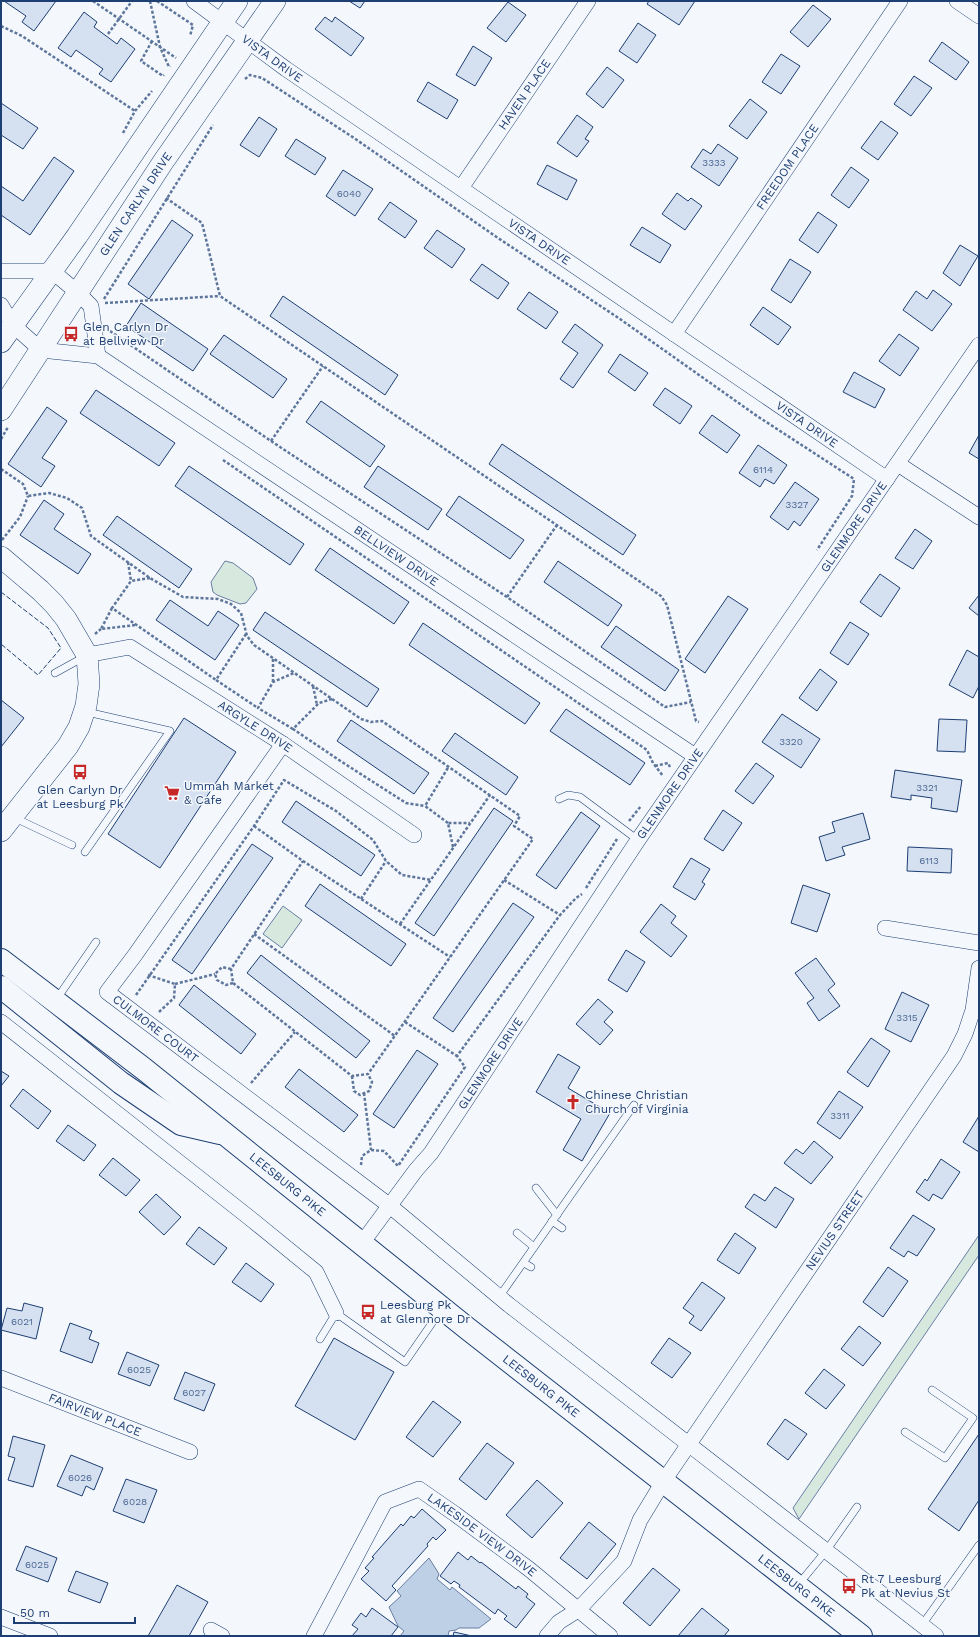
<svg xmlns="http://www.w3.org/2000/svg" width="980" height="1637" font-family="'Work Sans',sans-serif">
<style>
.green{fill:#d7e8df;stroke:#687fa3}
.water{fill:#bed0e5;stroke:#687fa3}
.building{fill:#d5e0f0;stroke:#1d3f73}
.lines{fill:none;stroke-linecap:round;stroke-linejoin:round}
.lane-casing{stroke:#1d3f73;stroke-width:8}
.street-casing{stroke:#1d3f73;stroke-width:16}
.secondary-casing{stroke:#1d3f73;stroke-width:22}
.primary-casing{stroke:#1d3f73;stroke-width:24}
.path{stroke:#5e769c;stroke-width:2.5;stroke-dasharray:3 2;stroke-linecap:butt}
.lane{stroke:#f4f7fb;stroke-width:7}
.street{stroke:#f4f7fb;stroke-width:15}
.secondary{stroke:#f4f7fb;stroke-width:21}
.primary{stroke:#f4f7fb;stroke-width:22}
.fence{stroke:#1d3f73;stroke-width:1;stroke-dasharray:5 2;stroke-linecap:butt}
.labels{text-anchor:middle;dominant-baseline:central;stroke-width:3;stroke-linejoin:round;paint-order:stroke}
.number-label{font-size:10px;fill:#4b6792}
.street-label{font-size:12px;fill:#1d3f73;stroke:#f4f7fb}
.poi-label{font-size:12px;fill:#1d3f73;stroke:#f4f7fb;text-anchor:start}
</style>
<rect width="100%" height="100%" fill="#f4f7fb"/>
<g class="green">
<path d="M225,561L233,563L253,578L257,589L246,603L240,604L217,595L213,592L211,582Z"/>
<path d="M283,906L302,920L282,948L263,934Z"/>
<path d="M979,1235V1255L799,1519L793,1508Z"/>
</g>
<path class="water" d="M429,1558L439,1574L437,1579L450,1590L452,1587L491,1619L479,1628H459L456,1630L449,1631L448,1636H400L404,1631L398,1626L389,1607L401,1596L397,1591Z"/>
<g class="building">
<path d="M4,1H56L34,31L22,22L26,16Z"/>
<path d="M349,1H365L360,8Z"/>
<path d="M649,1H695L679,25L647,4Z"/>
<path d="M508,2L526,15L506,42L487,28Z"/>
<path d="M813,5L831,19L808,47L790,32Z"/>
<path d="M84,12L97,22L94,27L117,44L121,38L135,49L111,82L99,74L103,69L76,50L71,57L58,48Z"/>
<path d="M325,17L332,22L335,17L364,38L351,56L315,29Z"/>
<path d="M638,23L656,35L637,63L619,51Z"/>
<path d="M942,42L969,62L956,80L929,61Z"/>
<path d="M473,46L492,58L475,86L456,75Z"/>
<path d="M781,54L800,66L781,94L762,82Z"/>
<path d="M607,67L624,80L603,108L586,94Z"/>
<path d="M914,76L932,88L911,116L894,104Z"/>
<path d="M428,82L458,100L447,119L417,101Z"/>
<path d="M750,99L767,112L747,139L729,126Z"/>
<path d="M1,103L38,128L23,149L1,135Z"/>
<path d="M577,115L593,127L585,139L589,141L577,157L557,143Z"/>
<path d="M259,117L277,129L259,157L240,145Z"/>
<path d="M881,121L898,133L878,160L861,148Z"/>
<path d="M296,139L326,158L315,175L285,156Z"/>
<path d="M718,144L738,158L719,186L691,167L703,149L711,154Z"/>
<path d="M54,157L74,171L30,235L1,215V186L23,201Z"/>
<path d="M547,165L577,180L567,200L537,184Z"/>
<path d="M851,167L869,180L849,208L831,195Z"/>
<path d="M343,170L373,189L355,216L326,196Z"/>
<path d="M677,193L688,201L691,198L702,206L685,230L662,214Z"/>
<path d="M390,202L417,221L405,238L378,219Z"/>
<path d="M818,212L837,225L818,253L799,240Z"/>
<path d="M172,220L193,235L149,299L128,284Z"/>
<path d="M642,227L671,245L660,263L630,245Z"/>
<path d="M437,230L465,249L452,268L424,248Z"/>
<path d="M960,245L978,256L960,286L943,273Z"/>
<path d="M790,259L811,272L791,303L771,290Z"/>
<path d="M482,264L509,283L498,299L470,280Z"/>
<path d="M933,290L952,304L932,331L903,310L916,291L927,299Z"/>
<path d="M529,292L558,312L546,329L517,309Z"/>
<path d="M283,296L398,375L385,395L270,316Z"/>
<path d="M141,303L208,349L193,371L126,326Z"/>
<path d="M763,307L791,327L778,345L750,325Z"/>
<path d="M575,324L603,345L573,388L560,379L578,353L562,342Z"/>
<path d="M899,334L919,348L900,376L879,361Z"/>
<path d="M224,335L287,379L273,398L210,354Z"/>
<path d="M620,354L648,373L635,391L608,372Z"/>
<path d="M854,372L885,389L875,408L843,392Z"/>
<path d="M665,388L692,406L680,424L653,405Z"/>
<path d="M96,390L175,443L159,466L80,413Z"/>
<path d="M321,401L385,446L370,467L306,422Z"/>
<path d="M47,407L67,421L42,458L55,466L41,487L8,464Z"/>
<path d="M712,415L740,435L727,453L699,433Z"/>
<path d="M979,435V459L969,453Z"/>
<path d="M502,444L636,535L623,555L489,464Z"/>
<path d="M758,445L787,465L774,484L765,479L760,487L739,473Z"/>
<path d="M189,466L304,544L290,565L175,486Z"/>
<path d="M378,466L442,509L428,530L364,487Z"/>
<path d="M795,482L819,499L800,526L794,521L788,530L770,517Z"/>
<path d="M459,496L524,540L510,559L446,515Z"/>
<path d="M44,500L64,514L54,529L91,554L78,574L20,535Z"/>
<path d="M117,516L192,569L179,588L103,535Z"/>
<path d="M915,529L932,541L913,569L895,558Z"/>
<path d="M330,548L409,602L394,624L315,570Z"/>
<path d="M558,561L622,605L608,626L544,582Z"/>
<path d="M880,574L900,588L881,617L860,602Z"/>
<path d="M979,595V616L969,608Z"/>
<path d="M728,596L748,609L705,673L685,659Z"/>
<path d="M170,600L208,626L218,611L239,625L215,660L156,620Z"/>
<path d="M265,612L379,689L367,707L253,630Z"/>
<path d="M850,622L869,634L848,665L830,653Z"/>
<path d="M423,623L540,703L525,724L409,645Z"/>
<path d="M616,626L679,670L665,691L601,647Z"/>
<path d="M967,650L979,657V686L973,698L949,685Z"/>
<path d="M820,669L837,682L817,711L799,698Z"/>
<path d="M1,700L24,718L1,747Z"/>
<path d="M566,709L645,763L630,785L550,731Z"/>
<path d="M782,714L820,739L801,768L762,742Z"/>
<path d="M184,718L236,752L160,868L108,834Z"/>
<path d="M939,719L967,720L965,752L937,751Z"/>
<path d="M351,720L429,773L414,794L337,741Z"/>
<path d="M455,733L518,777L506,795L442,751Z"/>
<path d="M756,763L774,776L753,804L735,791Z"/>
<path d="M895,770L962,780L957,812L931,808L932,798L911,795V800L891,797Z"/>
<path d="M296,801L375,855L361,876L282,822Z"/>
<path d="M494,808L513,821L434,936L415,923Z"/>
<path d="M723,810L742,823L723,851L704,839Z"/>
<path d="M581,812L600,826L556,889L536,875Z"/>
<path d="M863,813L870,839L842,847L845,855L826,861L819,837L835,832L832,822Z"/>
<path d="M252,844L273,858L192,974L172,960Z"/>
<path d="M908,847L952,849L951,873L907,871Z"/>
<path d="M691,858L710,869L702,882L705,884L695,900L673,887Z"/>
<path d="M320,884L406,944L391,966L305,906Z"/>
<path d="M803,885L830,894L817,932L791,923Z"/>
<path d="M513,903L534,917L453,1032L433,1018Z"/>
<path d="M661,904L676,916L671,923L687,936L671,957L640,932Z"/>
<path d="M626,950L645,962L627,992L608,980Z"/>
<path d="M261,955L370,1041L356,1058L247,973Z"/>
<path d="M816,958L835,984L828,990L840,1006L819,1021L807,1003L814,998L795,973Z"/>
<path d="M194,985L256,1034L241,1054L179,1005Z"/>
<path d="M902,992L929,1005L911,1042L885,1029Z"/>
<path d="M598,999L613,1012L604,1022L613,1030L600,1045L576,1024Z"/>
<path d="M871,1038L890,1051L868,1087L847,1072Z"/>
<path d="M417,1050L438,1064L394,1128L373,1114Z"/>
<path d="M558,1054L580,1067L568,1088L610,1113L582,1161L563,1150L581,1119L536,1092Z"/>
<path d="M299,1069L358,1115L344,1132L285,1087Z"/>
<path d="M1,1071L9,1076L1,1086Z"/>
<path d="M23,1089L51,1111L38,1129L10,1106Z"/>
<path d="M839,1091L863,1107L840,1139L817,1123Z"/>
<path d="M979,1116V1152L963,1142Z"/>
<path d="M68,1125L96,1145L84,1161L56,1141Z"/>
<path d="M814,1141L833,1157L811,1184L784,1163L796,1149L803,1154Z"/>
<path d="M113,1158L140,1180L126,1196L99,1175Z"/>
<path d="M941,1159L960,1172L942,1199L933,1194L929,1201L916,1192L925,1179L927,1181Z"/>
<path d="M775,1187L794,1199L776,1228L745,1207L754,1194L765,1201Z"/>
<path d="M156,1194L181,1217L164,1235L139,1212Z"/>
<path d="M913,1215L935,1229L917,1256L908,1251L904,1257L890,1248Z"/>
<path d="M199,1227L227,1248L214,1265L186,1244Z"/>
<path d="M735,1233L756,1248L739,1274L717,1260Z"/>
<path d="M246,1263L274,1284L261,1302L232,1282Z"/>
<path d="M888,1267L908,1281L883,1317L863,1302Z"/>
<path d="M702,1282L725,1298L701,1331L689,1323L694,1316L683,1308Z"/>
<path d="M24,1303L43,1308L36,1339L1,1330L7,1308L22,1311Z"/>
<path d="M70,1323L92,1331L89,1339L99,1343L92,1363L60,1351Z"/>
<path d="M859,1326L881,1343L863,1366L841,1349Z"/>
<path d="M334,1338L394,1372L355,1440L295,1406Z"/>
<path d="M669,1338L691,1353L672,1378L651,1363Z"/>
<path d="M127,1352L159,1365L150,1386L118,1374Z"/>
<path d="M824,1369L845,1385L826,1409L805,1393Z"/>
<path d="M185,1372L215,1384L204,1411L174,1399Z"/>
<path d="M433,1401L461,1422L433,1457L406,1437Z"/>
<path d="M785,1419L807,1434L788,1460L767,1444Z"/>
<path d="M979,1434V1500L959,1531L928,1509Z"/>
<path d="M13,1436L45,1445L33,1487L8,1480L15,1458L8,1456Z"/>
<path d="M487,1443L514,1463L486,1500L459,1479Z"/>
<path d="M71,1455L103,1468L94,1490L86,1486L82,1496L57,1486Z"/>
<path d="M126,1479L157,1490L144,1523L113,1511Z"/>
<path d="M537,1480L563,1503L532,1538L506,1515Z"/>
<path d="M422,1509L446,1530L436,1540L433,1537L427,1544L428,1546L392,1586L396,1590L386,1601L361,1579L369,1571L365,1568L374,1558L372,1557L401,1524L403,1526L411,1516L414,1518Z"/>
<path d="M589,1522L616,1544L587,1579L560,1558Z"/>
<path d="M26,1546L57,1558L48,1582L16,1570Z"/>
<path d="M458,1552L468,1560L471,1556L480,1563L481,1562L516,1589L518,1586L528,1594L526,1597L535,1604L516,1628L504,1619L507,1616L498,1609L495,1614L459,1587L460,1585L454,1581L451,1584L440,1576Z"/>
<path d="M653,1568L680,1590L650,1626L623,1603Z"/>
<path d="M76,1571L108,1583L100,1603L68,1591Z"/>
<path d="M177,1585L208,1602L189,1636H148Z"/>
<path d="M372,1608L398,1627L391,1636H352L358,1629L352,1625L361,1613L366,1617Z"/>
<path d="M702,1608L729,1630L724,1636H678Z"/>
<path d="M454,1632L472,1636H453Z"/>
</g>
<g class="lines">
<defs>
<g id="lane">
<path d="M55,673L84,657"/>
<path d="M559,799L568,795L580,797L638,840"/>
<path d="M15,818L72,845"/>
<path d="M85,852L170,731L87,712"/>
<path d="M56,1000L96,942"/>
<path d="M536,1188L557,1215"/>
<path d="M552,1221L562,1228"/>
<path d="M517,1233L534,1247"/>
<path d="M524,1263L531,1267"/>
<path d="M499,1297L634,1105"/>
<path d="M320,1339L336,1313L405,1362L441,1310"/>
<path d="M905,1432L945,1458L973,1418L932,1390"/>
<path d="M798,1585L826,1551L857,1507"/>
<path d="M922,1625L979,1545"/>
</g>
<g id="street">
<path id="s1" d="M194,1L286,69L887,479"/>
<path d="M957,1L979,16"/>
<path id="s2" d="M461,188L588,1"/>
<path d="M1,271H52L77,292L91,306L98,356"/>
<path id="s3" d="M1,305L13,325L41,350L98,356L695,756"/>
<path id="s4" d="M674,334L900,1"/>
<path d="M898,464L979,517"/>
<path id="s5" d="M87,655L130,647L283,744L414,835"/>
<path id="s6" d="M283,744L135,955L107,992L390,1206L509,1305L936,1636"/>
<path d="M885,928L979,943"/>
<path d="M1,1022L251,1219L316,1272L336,1313"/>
<path id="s7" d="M362,1243L416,1170L431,1153L638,840L979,345"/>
<path id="s8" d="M1,1378L190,1452"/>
<path d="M1,1617L50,1636"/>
<path d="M211,1630L222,1636"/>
<path id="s9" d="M314,1636L385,1502L419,1489L455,1514L529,1569L610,1636"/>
<path id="s10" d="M547,1636L559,1622L578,1610L624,1561L640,1520L663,1482L954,1056L965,1034L973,1010L979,968"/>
</g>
<g id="secondary">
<path d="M1,342L77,236L237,1"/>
<path id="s11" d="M1,410L163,162L275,1"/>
<path d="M1,557L40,590L54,604L66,619L87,655L89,684L86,706L79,727L68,746L1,831"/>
</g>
<g id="primary">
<path id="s12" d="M1,960L144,1069L468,1329L861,1636"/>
<path d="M1,987L121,1083L181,1124L220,1133"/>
</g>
</defs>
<use href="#lane" class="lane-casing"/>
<use href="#street" class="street-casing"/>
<use href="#secondary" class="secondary-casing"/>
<use href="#primary" class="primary-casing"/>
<g class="path">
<path d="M93,1L176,58"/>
<path d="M150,1L160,47L169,67L170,66"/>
<path d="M157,1L193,25L190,36"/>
<path d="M1,26L22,36L135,111"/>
<path d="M108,34L132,1"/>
<path d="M152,41L141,61L163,76L164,75"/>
<path d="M245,79L250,75L262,78L354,138L498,238L620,319L757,416L854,479L852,496L817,550"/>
<path d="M123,133L135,111L152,91"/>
<path d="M166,198L202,223L220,296L661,596L667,605L696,721L699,722"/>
<path d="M104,299L213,125"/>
<path d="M105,303L220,296"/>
<path d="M110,331L271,441L507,597L665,707L691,702"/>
<path d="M1,439L8,427"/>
<path d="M271,441L323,366"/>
<path d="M223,460L647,750L653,763L663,776"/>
<path d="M1,469L23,484L28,496L49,493L67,498L82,508L91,536L150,578L183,597L218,599L231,604L241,613L247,636L254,645L361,719L371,722L382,721L520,816L514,826L533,839L368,1074L352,1076L233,983L231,969L303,861"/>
<path d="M2,540L20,517L28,496"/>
<path d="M128,562L131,581"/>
<path d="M150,578L131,581L112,608L216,680"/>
<path d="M507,597L557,525"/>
<path d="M112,608L101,629L136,625"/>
<path d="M95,634L101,629"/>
<path d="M246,634L216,680L258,708"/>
<path d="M273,682V659"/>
<path d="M313,686L317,705"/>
<path d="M332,699L319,703L293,729L342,762L406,803L425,806"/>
<path d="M293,729L258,708L273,682L294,673"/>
<path d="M655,766L668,763L670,767"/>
<path d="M629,821L641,806"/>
<path d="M448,823L425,806L449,766"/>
<path d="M254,826L303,861L450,957"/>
<path d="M453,847L448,823H470"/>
<path d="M504,880L560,915L576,898L582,894"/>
<path d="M586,888L617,839"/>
<path d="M361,899L386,861"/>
<path d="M400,924L490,795"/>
<path d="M254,934L395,1036"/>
<path d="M231,969L222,967L215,974L217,980L226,985L233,983"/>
<path d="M148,975L175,984L174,998L159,1012"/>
<path d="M175,984L215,974"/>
<path d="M136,995L254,826L284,780L336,811L373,840L386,861L402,875L431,880"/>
<path d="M405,1022L457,1056"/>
<path d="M352,1076L354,1091L360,1095L369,1091L372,1082L368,1074"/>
<path d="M251,1083L295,1032"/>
<path d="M364,1093L371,1150"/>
<path d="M361,1165L362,1156L371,1150L384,1151L398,1166L465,1067L457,1056L560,915"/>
</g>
<use href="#lane" class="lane"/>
<use href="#street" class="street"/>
<use href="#secondary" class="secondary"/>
<use href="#primary" class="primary"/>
<path class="fence" d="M1,592L48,628L61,648L38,675L1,644"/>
</g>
<defs>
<symbol id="bus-bare" viewBox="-9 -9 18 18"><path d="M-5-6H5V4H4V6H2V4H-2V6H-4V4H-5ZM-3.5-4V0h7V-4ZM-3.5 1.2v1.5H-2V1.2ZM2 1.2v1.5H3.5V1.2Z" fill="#c62828" stroke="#f4f7fb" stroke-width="2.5" paint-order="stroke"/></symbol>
<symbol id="supermarket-bare" viewBox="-9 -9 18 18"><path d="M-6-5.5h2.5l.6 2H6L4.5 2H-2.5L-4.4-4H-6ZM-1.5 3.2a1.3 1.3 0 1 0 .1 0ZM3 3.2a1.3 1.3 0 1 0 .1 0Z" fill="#c62828" stroke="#f4f7fb" stroke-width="2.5" paint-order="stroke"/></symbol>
<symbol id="church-bare" viewBox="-9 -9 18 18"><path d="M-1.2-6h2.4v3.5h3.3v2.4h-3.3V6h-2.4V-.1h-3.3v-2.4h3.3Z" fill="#c62828" stroke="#f4f7fb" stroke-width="2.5" paint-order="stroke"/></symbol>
</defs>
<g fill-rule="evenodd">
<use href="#bus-bare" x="60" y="323" width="22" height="22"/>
<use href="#bus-bare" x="69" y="761" width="22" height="22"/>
<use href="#supermarket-bare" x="161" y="782" width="22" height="22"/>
<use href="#church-bare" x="562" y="1091" width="22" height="22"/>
<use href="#bus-bare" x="357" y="1301" width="22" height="22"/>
<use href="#bus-bare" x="838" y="1575" width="22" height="22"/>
</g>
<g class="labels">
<g class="number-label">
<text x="714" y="162">3333</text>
<text x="349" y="193">6040</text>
<text x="763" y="469">6114</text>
<text x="797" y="504">3327</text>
<text x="791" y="741">3320</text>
<text x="927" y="787">3321</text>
<text x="929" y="860">6113</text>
<text x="907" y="1017">3315</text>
<text x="840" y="1115">3311</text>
<text x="22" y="1321">6021</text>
<text x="139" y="1369">6025</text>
<text x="194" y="1392">6027</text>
<text x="80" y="1477">6026</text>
<text x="135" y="1501">6028</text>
<text x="37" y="1564">6025</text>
</g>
<g class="street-label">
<text stroke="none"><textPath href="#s1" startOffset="97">VISTA DRIVE</textPath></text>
<text stroke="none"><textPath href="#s2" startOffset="113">HAVEN PLACE</textPath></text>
<text stroke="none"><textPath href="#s4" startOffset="202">FREEDOM PLACE</textPath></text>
<text stroke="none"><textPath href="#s11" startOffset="246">GLEN CARLYN DRIVE</textPath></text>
<text stroke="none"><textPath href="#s1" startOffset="421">VISTA DRIVE</textPath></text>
<text stroke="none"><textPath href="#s1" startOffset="745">VISTA DRIVE</textPath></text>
<text stroke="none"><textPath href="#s7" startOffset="869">GLENMORE DRIVE</textPath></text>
<text stroke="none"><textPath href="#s3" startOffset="477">BELLVIEW DRIVE</textPath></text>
<text stroke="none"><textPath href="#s5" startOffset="192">ARGYLE DRIVE</textPath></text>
<text stroke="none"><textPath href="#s7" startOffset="545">GLENMORE DRIVE</textPath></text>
<text stroke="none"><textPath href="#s6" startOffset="365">CULMORE COURT</textPath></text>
<text stroke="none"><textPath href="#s7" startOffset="221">GLENMORE DRIVE</textPath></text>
<text stroke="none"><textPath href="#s12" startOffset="364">LEESBURG PIKE</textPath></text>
<text stroke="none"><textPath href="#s10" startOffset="501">NEVIUS STREET</textPath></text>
<text stroke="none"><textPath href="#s12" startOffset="688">LEESBURG PIKE</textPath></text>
<text stroke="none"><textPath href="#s8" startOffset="101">FAIRVIEW PLACE</textPath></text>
<text stroke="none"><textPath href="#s9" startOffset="266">LAKESIDE VIEW DRIVE</textPath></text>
<text stroke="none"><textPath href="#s12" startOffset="1012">LEESBURG PIKE</textPath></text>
</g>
<g class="poi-label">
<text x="83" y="327">Glen Carlyn Dr<tspan x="83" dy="14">at Bellview Dr</tspan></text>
<text x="184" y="786">Ummah Market<tspan x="184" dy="14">&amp; Cafe</tspan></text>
<text x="80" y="790" text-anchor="middle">Glen Carlyn Dr<tspan x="80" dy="14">at Leesburg Pk</tspan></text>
<text x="585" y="1095">Chinese Christian<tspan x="585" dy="14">Church of Virginia</tspan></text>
<text x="380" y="1305">Leesburg Pk<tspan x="380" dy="14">at Glenmore Dr</tspan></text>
<text x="861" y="1579">Rt 7 Leesburg<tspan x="861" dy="14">Pk at Nevius St</tspan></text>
</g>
</g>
<rect width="980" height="1637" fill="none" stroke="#1d3f73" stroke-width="4"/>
<path d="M14 1617v6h121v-6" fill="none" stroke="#1d3f73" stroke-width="2"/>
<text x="20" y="1617" font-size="12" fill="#1d3f73" stroke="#f4f7fb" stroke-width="3" paint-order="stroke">50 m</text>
</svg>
